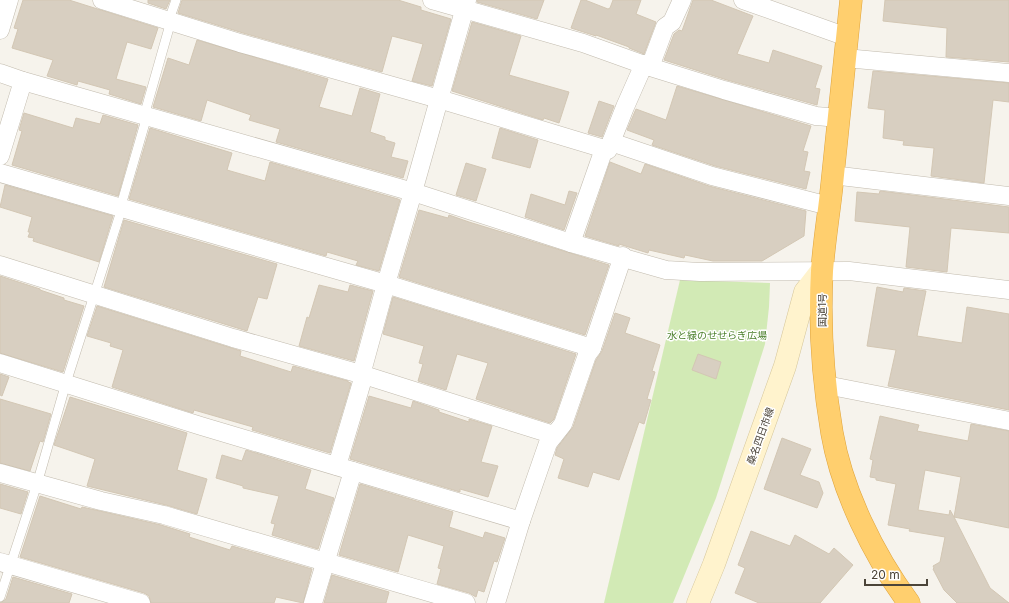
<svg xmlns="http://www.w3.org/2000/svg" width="1009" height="603" font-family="Inter,'Noto Sans JP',sans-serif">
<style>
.green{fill:#d2eab5}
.building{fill:#d8cfc1;stroke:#d3c7b4;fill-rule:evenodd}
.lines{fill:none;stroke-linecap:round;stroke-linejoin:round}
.lane-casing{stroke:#c2bbae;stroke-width:10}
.street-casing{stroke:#c2bbae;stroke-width:19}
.secondary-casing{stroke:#d6c79b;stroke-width:23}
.highway-casing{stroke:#e0a43c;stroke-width:23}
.lane{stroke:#fff;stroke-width:9}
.street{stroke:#fff;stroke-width:18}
.secondary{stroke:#fff3cd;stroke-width:22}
.highway{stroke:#ffcf6e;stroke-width:22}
.labels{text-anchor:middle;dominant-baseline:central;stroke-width:3;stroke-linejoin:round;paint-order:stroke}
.street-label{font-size:10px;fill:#4b4439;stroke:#fff}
.park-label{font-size:10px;fill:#4a7f2a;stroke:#fff}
</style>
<rect width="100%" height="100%" fill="#f6f3ec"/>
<path class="green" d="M680,280L770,283L769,307L765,344L716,498L673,603H604Z"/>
<g class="building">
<path d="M23,0H69L158,28L151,49L127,42L116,79L146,87L141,104L109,94L110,90L78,81L77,85L47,76L53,60L12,48L18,29L14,28Z"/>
<path d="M148,0H170L166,9L148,3Z"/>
<path d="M182,0H398L421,7V10L451,19L432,86L412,81L423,44L392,36L382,72L243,33L178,13Z"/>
<path d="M477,0H544L537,19L477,2Z"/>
<path d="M581,0H585L608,9L610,8L613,0H641L636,14L656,22L644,54L629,48V47L596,35V36L571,28Z"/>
<path d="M693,0H711L753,16L737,54L769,63L773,50L822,66L815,88L820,89L817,105L727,80L664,60L674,34L679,30L682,31Z"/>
<path d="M885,0H1009V62L946,57L947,28L883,21Z"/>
<path d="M472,22L521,36L509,75L569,92L559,123L544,118L543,120L452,91Z"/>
<path d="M197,40L328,79L319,107L352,116L360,88L380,94L370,132L385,137V140L395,143L391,157L408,161L403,178L276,142L280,129L249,120L251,115L207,100L201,121L153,107L168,58L189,65Z"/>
<path d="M873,71L1009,83V102L993,100L984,183L931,176L934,148L903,145L904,141L883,138L885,110L868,108Z"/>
<path d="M677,86L811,126L803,151L808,152L804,171L810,172L806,189L715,166L652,145L654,140L627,130L636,109L666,120Z"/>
<path d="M599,101L614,106L602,137L588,133Z"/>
<path d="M24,113L73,128L76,118L100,124L103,115L138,125L118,196L12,165L22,131L19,130Z"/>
<path d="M150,128L232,153L227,170L265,181L270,162L398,199L400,200L379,271L356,265L358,261L327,252L326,256L129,199Z"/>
<path d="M500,128L538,140L530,168L492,158Z"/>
<path d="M610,162L641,174L645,164L709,186L806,211L804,236L762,261H713L685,255L684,258L649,250L648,253L619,244V246L585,236Z"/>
<path d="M466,163L486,169L476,201L456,195Z"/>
<path d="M5,185L113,216L99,262L33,241L34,238L28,237L30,232H28L32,217L0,207Z"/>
<path d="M569,191L577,193L564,230L525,217L531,194L565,205Z"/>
<path d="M880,191L1009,207V233L951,228L947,272L906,267L910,227L855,221L857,192L879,194Z"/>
<path d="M419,210L448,218L449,215L469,222L609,265L585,335L399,277Z"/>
<path d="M124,220L277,264L267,299L258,297L247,331L104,287Z"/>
<path d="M0,276L40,289V290L64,298V300L84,306L63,372L0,353Z"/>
<path d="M319,285L348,292L350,285L373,291L354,361L299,346L307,317L309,318Z"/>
<path d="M877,287L903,292L904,288L926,291L917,336L962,343L967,307L1009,314V410L888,386L896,350L867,346Z"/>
<path d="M393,297L576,354L554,419L550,423L476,399L488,363L457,354L446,390L418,381L423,364L419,363L424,346L383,334Z"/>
<path d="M97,306L241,351L240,356L291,372L293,366L348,381V382L351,383L330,453L252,430L253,427L194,410L193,413L112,387L123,350L110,346L111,343L87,336Z"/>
<path d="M615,313L630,318L625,333L660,345L652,371L655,372L647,399L651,400L644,424L639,422L619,480L593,472L588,487L558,478L564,459L555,455L557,448L573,427L596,360L602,351Z"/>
<path d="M698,354L721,362L716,379L692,370Z"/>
<path d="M0,374L9,377L2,396L0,395Z"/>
<path d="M369,396L411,408L413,401L439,410V412L469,422V419L492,426L481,462L498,466L488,497L460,489V492L350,459Z"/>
<path d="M70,397L187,433L177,470L207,479L197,514L166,505L87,486L95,459L54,445Z"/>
<path d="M0,399L51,414L43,442L40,441L30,471L0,463Z"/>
<path d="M880,416L919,425L917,431L968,441L971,424L1009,431V528L954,517L990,588L1009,603H957L944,590L933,569L934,568L933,566L940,562L945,537L909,531L910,529L888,525L896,484L876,480V478L870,477L873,460L870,459ZM925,470L961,477L954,517L950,510L949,515L918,510Z"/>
<path d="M782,438L811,449L800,475L819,482L823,493L817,508L764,489Z"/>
<path d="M246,450L311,470L305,489L334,498L318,549L272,535L275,524L271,523L279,496L243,488V486L216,478L222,455L242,461Z"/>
<path d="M0,484L28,492L21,514L0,508Z"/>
<path d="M360,484L453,512L449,527L483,538L485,532L505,538L497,562L494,561L484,592L478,590L476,597L469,593L437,584L441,569L438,568L444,546L408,535L398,572L339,555Z"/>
<path d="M40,496L81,509L82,507L161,525L190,534L189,537L230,550L232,546L312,569L303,603L276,597L274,603H151L149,596L144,593L20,557Z"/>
<path d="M751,531L790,546L795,535L829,554L834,548L853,565L820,603H759L735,593L745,568L738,565Z"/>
<path d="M332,575L389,592L386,603H324Z"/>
<path d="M13,577L72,594L69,603H0L6,599Z"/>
</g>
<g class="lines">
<defs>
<g id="lane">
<path d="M169,20L176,0"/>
<path d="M144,116L171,21"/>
<path d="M0,597L37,484L66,383L120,214L122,202L147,116"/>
</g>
<g id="street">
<path d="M102,0L240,43L439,99L608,150L625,107L644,64"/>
<path d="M432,0L583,43L650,67L724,90L816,116L839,118"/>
<path d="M743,0L847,37"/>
<path d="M0,30L9,0"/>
<path d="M845,58L1009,73"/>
<path d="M650,67L665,27L672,22L682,0"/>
<path d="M0,73L23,81L413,192L571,243L666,270L700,272L849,271L1009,290"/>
<path d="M611,142L712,176L829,206"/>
<path d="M0,156L23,81"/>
<path d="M0,173L386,284L592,348"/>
<path d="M832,175L1009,196"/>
<path d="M571,243L604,149"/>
<path d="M0,265L233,338L364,375L554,435"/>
<path d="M0,363L201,426L521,521"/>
<path d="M361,375L386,284L413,192L467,0"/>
<path d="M826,385L1009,421"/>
<path d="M337,466L364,375"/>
<path d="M0,473L101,501L164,515L466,603"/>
<path d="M0,562L141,603"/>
<path d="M313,603L353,471"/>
<path d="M496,603L521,521L548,443L563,424L587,355L592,348L623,256"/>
</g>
<path id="secondary" d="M698,603L714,564L785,366L805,292L822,270"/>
<path id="highway" d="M851,0C845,61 838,123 832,184C829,213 824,242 822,271C819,325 823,380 832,433C842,491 874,556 909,603"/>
</defs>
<use href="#lane" class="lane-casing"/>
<use href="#street" class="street-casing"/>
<use href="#secondary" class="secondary-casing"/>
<use href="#highway" class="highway-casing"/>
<use href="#lane" class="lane"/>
<use href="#street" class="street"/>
<use href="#secondary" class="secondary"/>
<use href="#highway" class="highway"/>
</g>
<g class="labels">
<g class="street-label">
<text transform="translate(822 310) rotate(-90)">国道1号</text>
<text transform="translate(760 436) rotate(-70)">桑名四日市線</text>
</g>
<g class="park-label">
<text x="717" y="335">水と緑のせせらぎ広場</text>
</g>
</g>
<path d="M865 579v6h62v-6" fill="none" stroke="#4b4439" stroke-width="2"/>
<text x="871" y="579" font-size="12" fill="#4b4439" stroke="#ffffff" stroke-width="3" paint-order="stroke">20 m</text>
</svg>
